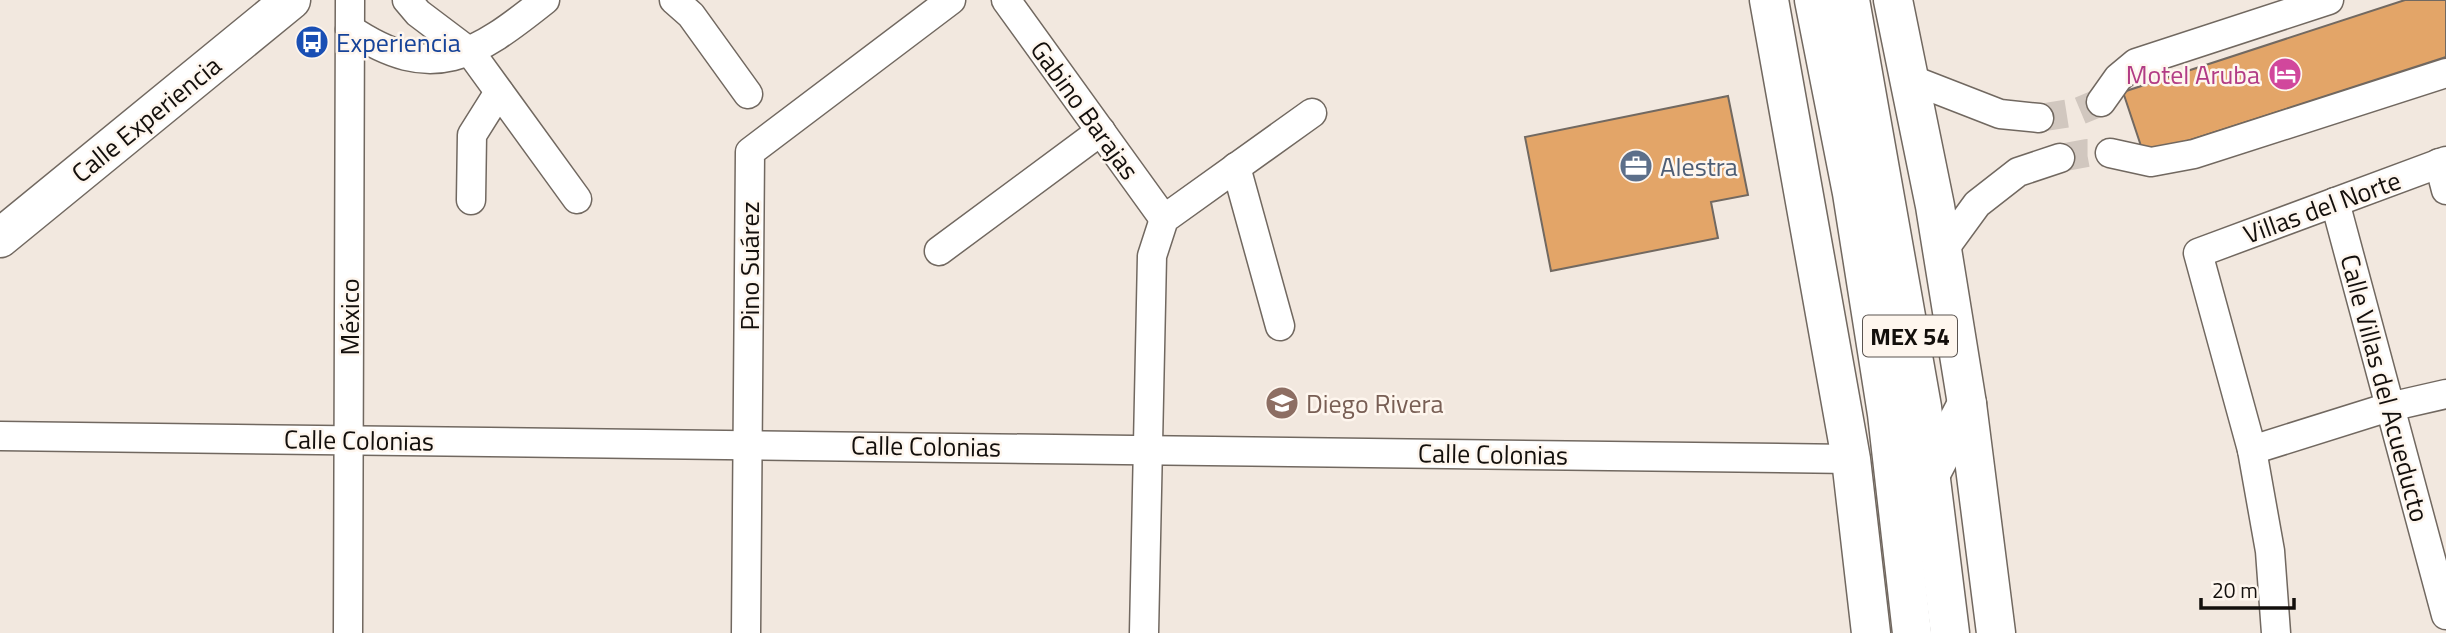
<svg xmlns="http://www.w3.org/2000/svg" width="2446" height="633" font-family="'Titillium Web',sans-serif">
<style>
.building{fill:#e3a568;stroke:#726961;stroke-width:2}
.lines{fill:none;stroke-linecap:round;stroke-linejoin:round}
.street-tunnel{stroke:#d1c7bf;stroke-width:28;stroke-dasharray:28 14;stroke-linecap:butt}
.street-casing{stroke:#716860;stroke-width:31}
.secondary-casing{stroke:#716860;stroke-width:41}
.primary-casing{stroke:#716860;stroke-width:41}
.street{stroke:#fff;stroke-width:28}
.secondary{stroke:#fff;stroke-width:38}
.primary{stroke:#fff;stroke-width:38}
.labels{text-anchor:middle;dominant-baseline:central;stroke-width:5;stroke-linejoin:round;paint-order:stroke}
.shield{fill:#fef6ee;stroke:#5a5450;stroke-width:2}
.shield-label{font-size:24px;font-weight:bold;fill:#130f0c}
.transit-label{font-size:26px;fill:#164399;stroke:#fef6ee;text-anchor:start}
.hotel-label{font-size:26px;fill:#b23c85;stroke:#fef6ee;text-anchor:end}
.street-label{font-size:26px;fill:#130f0c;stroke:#fef6ee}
.service-label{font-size:26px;fill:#4e5e75;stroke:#fef6ee;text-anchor:start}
.education-label{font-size:26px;fill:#785e54;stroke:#fef6ee;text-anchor:start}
</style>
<rect width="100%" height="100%" fill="#f2e8df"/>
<g class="building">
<path d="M2405,0H2446V57L2144,155L2123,92Z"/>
<path d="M1728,96L1748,195L1711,202L1718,238L1551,271L1525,137Z"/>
</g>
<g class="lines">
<g class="street-tunnel">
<path d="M2039,118L2077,112L2101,102"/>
<path d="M2060,158L2087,153H2110"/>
</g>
<defs>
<g id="street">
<path d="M407,0L418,13L471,53L577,199"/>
<path d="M674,0L691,15L748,94"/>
<path d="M1006,0L1164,219"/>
<path d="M350,29C433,85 476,55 545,0"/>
<path d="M1910,79L2000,114L2039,118"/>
<path d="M2101,102L2118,78L2136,63L2329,0"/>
<path d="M2110,153L2151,162L2194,154L2446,73"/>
<path d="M2439,163L2446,190"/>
<path d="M1236,167L1280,326"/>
<path d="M471,200L472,135L499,92"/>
<path d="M2335,202L2446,615"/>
<path d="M939,251L1101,131"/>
<path d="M1942,252L1977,204L2018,172L2060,158"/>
<path d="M0,436L1851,459"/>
<path d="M2252,450L2389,407L2446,394"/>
<path d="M348,633L350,0"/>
<path d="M746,633L750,152L951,0"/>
<path d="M1144,633L1152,256L1164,219L1312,113"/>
<path d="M2276,633L2270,551L2252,450L2198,253L2446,161"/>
</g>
<g id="secondary">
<path d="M1769,0L1851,459L1871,633"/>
<path d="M1893,0L1935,206L1967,404L1996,633"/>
<path d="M0,238L291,0"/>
</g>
<g id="primary">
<path d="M1814,0L1852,193L1887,414L1912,633"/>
<path d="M1850,0L1922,407L1950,633"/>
<path d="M1931,473L1967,404"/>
</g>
</defs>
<use href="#street" class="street-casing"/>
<use href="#secondary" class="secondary-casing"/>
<use href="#primary" class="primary-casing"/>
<use href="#street" class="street"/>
<use href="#secondary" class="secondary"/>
<use href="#primary" class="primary"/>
</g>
<defs>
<symbol id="bus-disc" viewBox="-11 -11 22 22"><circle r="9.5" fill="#1a4fb4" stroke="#fef6ee"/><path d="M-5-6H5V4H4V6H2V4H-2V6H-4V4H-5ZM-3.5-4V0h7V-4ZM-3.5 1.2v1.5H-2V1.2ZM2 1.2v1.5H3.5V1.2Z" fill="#fff"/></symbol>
<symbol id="hotel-disc" viewBox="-11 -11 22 22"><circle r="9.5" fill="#d1479c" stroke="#fef6ee"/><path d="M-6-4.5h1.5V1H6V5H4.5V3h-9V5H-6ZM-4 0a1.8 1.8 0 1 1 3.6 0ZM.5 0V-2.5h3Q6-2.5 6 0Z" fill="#fff"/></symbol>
<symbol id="office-disc" viewBox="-11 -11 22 22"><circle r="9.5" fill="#5c6f8a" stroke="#fef6ee"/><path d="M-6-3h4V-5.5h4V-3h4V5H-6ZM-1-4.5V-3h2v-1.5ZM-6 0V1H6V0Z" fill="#fff"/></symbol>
<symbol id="school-disc" viewBox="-11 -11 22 22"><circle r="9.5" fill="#8d6e63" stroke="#fef6ee"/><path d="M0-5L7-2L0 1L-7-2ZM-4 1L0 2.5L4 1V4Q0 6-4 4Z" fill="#fff"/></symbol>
</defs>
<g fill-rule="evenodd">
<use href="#bus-disc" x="293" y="23" width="38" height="38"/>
<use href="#hotel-disc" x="2266" y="55" width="38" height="38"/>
<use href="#office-disc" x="1617" y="147" width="38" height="38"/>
<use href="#school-disc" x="1263" y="384" width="38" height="38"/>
</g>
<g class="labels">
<rect class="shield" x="1863" y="315.5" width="94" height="41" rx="5"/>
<g class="shield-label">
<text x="1910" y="336">MEX 54</text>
</g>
<g class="transit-label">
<text x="336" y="42">Experiencia</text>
</g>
<g class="hotel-label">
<text x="2260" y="74">Motel Aruba</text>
</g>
<g class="street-label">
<text transform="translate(1085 110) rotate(54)">Gabino Barajas</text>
<text transform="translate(146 119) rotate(-39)">Calle Experiencia</text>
<text transform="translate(2322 207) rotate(-20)">Villas del Norte</text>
<text transform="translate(749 266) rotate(-90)">Pino Suárez</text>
<text transform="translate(349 317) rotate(-90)">México</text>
<text transform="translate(2385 388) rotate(75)">Calle Villas del Acueducto</text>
<text transform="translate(359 440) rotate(1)">Calle Colonias</text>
<text transform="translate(926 446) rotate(1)">Calle Colonias</text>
<text transform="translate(1493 454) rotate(1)">Calle Colonias</text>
</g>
<g class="service-label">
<text x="1660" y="166">Alestra</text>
</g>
<g class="education-label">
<text x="1306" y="403">Diego Rivera</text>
</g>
</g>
<path d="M2201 598v10h93v-10" fill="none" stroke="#130f0c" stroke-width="3.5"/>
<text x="2212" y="598" font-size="21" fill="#130f0c" stroke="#fef6ee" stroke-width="5" paint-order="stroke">20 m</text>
</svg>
